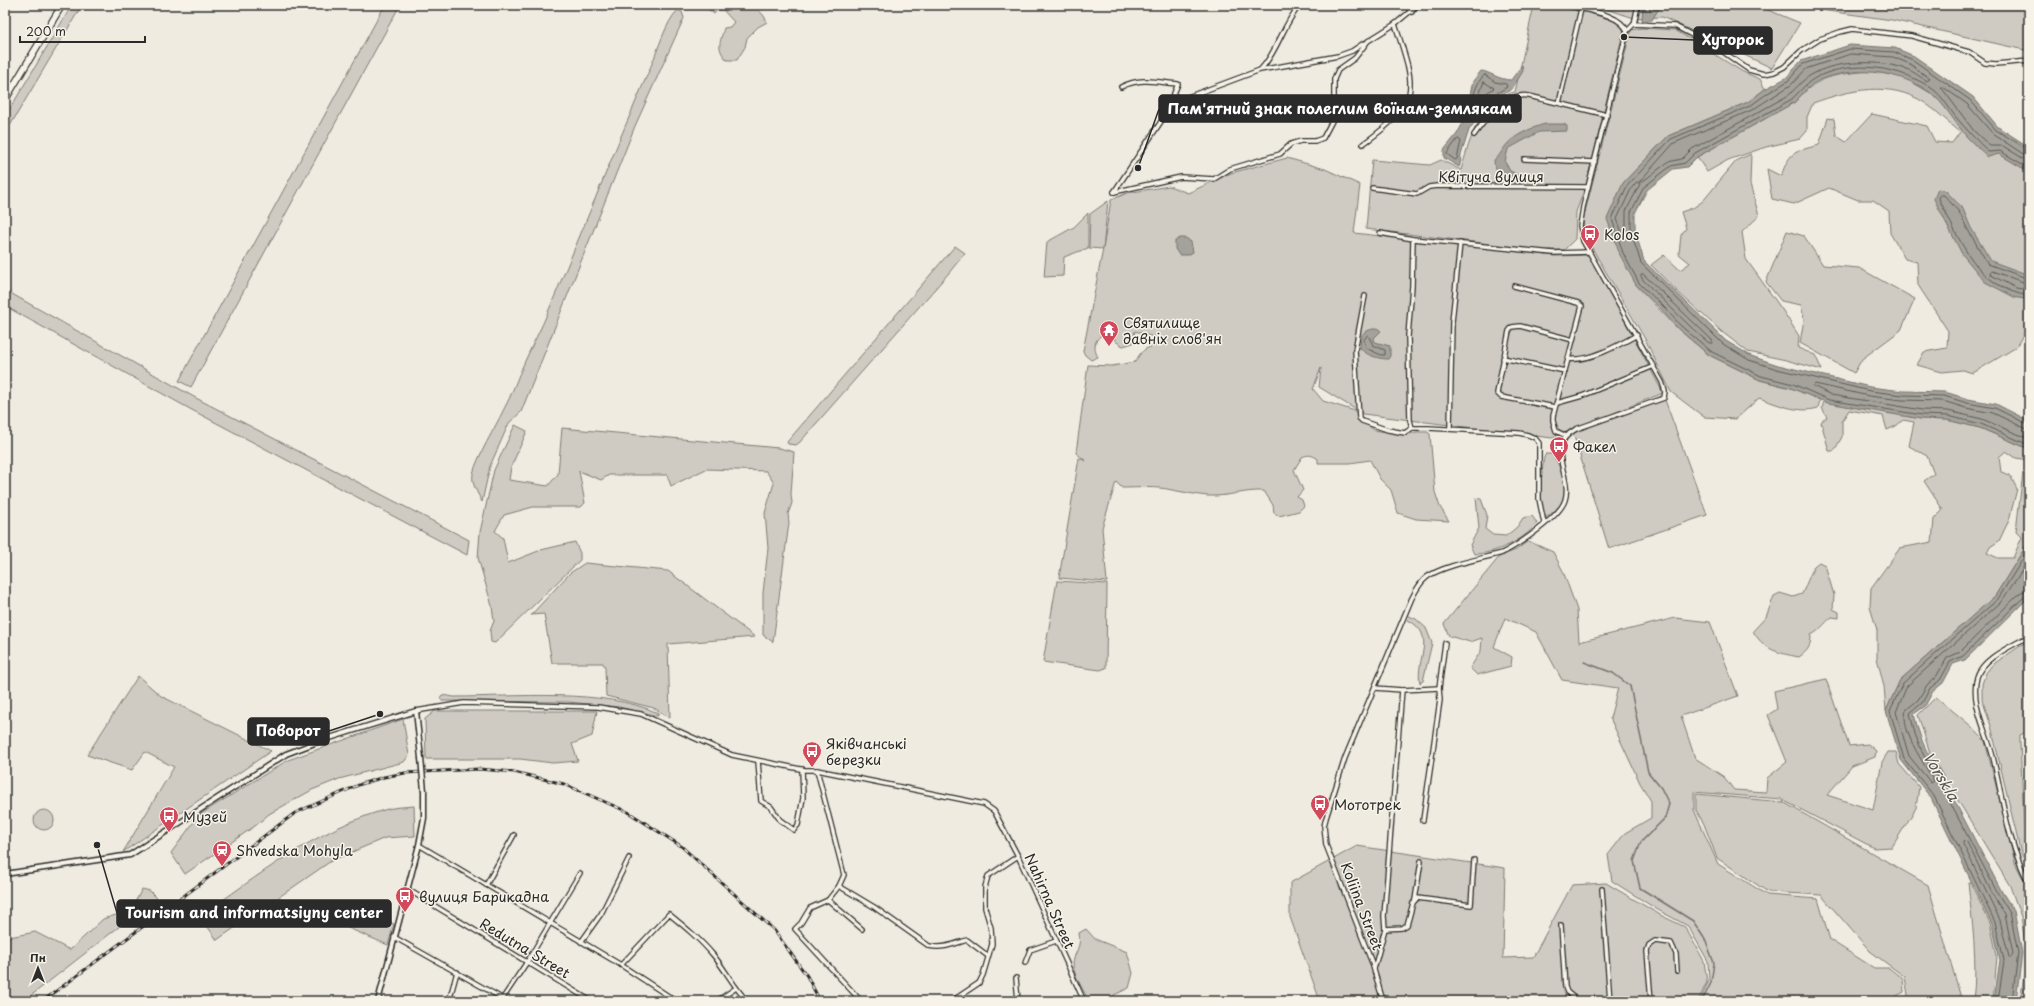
<svg xmlns="http://www.w3.org/2000/svg" width="2034" height="1006" font-family="'Playpen Sans',sans-serif">
<style>
.green{fill:#cfcbc2;stroke:#7d7b76}
.water{fill:#a4a29a;stroke:#74726e}
.lines{fill:none;stroke-linecap:round;stroke-linejoin:round}
.shore{stroke:#5b5b57;stroke-width:1}
.stream{stroke:#74726e;stroke-width:1.5}
.minor-casing{stroke:#2b2b2b;stroke-width:6}
.tertiary-casing{stroke:#2b2b2b;stroke-width:7}
.primary-casing{stroke:#2b2b2b;stroke-width:8}
.minor{stroke:#f7f3e8;stroke-width:3.5}
.tertiary{stroke:#f7f3e8;stroke-width:4}
.primary{stroke:#f7f3e8;stroke-width:5.5}
.rail-casing{stroke:#2b2b2b;stroke-width:3}
.rail{stroke:#f7f3e8;stroke-width:1.5;stroke-dasharray:4.5;stroke-linecap:butt}
.tertiary-bridge-casing{stroke:#2b2b2b;stroke-width:7;stroke-linecap:butt}
.tertiary-bridge{stroke:#f7f3e8;stroke-width:4}
.labels{text-anchor:middle;dominant-baseline:central;stroke-width:3;stroke-linejoin:round;paint-order:stroke}
.street-label{font-size:14px;fill:#2b2b2b;stroke:#f7f3e8}
.poi-label{font-size:14px;fill:#2b2b2b;stroke:#f7f3e8;text-anchor:start}
.water-label{font-size:15px;font-style:italic;fill:#555552;stroke:#f7f3e8}
.leader{fill:none;stroke:#2b2b2b;stroke-width:1.5}
.callout-dot{fill:#2b2b2b;stroke:#f7f3e8;stroke-width:1.5}
.callout{fill:#2b2b2b;stroke:#2b2b2b;stroke-width:1.5}
.callout-label{font-size:15px;text-anchor:middle;font-weight:bold;fill:#fff}
</style>
<rect width="100%" height="100%" fill="#efebe0"/>
<filter id="ink" filterUnits="userSpaceOnUse"><feTurbulence type="fractalNoise" baseFrequency=".025" numOctaves="2"/><feDisplacementMap in="SourceGraphic" scale="8" xChannelSelector="R" yChannelSelector="G"/><feConvolveMatrix kernelMatrix="1 2 1 2 8 2 1 2 1" color-interpolation-filters="sRGB"/></filter>
<g filter="url(#ink)">
<g class="green">
<path d="M72,5H82L5,134V117Z"/>
<path d="M385,5H400L191,387L179,381Z"/>
<path d="M704,5H754L764,16L767,22L758,27L747,38L745,47L737,60H727C716,48 720,43 724,28L730,27L734,22L723,10H717L714,14Z"/>
<path d="M1534,5H1556L1582,11L1619,22L1624,29L1586,185L1576,212L1575,239L1564,250H1540L1366,229L1372,160L1430,165L1441,160L1461,170C1470,141 1474,116 1501,98C1506,95 1510,93 1515,92Z"/>
<path d="M1594,5H1756L1800,23L1772,68L1662,17L1634,18Z"/>
<path d="M1785,5H2029V51L1892,20Z"/>
<path d="M678,10L682,12L684,18L635,126L521,412L509,423L490,466L482,502C478,493 471,484 473,474C476,459 496,426 503,411C512,395 517,378 525,361C532,345 541,329 548,312C583,230 615,148 651,66C658,50 666,21 678,10Z"/>
<path d="M1642,28L1675,30L1743,72L1760,79L1765,89L1748,102L1668,136L1623,183L1636,285L1678,329L1709,355L1760,380L1791,388L1820,400L1818,408C1798,414 1777,404 1759,398L1736,419L1704,417L1671,392L1645,339L1585,236L1583,220L1631,30Z"/>
<path d="M1869,71L1903,77L1932,94L1999,154L2029,171V229L2026,236L2029,237V326L2015,348L1973,373L1962,370L1942,372L1917,365L1924,352L1947,348L1948,331L1918,285L1917,262L1905,259L1890,233L1889,211L1873,200H1858L1829,188L1794,204L1772,199L1767,169L1781,176C1790,151 1794,152 1819,145L1828,118L1834,119L1836,135L1846,142L1872,114L1927,126L1935,142L1952,143L1960,132C1949,123 1937,111 1925,103C1890,80 1849,90 1813,103L1807,117V131L1800,139L1766,147L1728,160L1707,172L1697,157L1795,102C1818,75 1835,75 1869,71Z"/>
<path d="M1751,154L1750,184L1759,216L1742,232L1746,259L1783,311L1799,336L1798,348L1815,355L1822,370L1786,360L1748,352L1722,332L1679,293L1651,265L1664,255L1680,270L1690,263L1679,254L1681,235L1686,228L1681,212L1693,208L1703,201L1737,160Z"/>
<path d="M1287,158L1325,169L1360,185L1354,233L1555,256L1590,255L1663,393L1552,438L1363,414L1319,387L1321,368L1313,389L1323,401L1355,411L1364,422L1374,430L1405,435L1417,432H1427L1430,434L1435,492L1440,507L1449,521L1416,519L1398,513L1391,490L1380,479L1370,460L1350,463H1318V459C1313,455 1308,454 1302,457L1294,470L1303,490L1297,497L1302,500L1304,506L1299,511L1279,516L1274,513L1273,505L1264,491C1245,490 1227,497 1208,496C1196,495 1184,492 1172,490C1156,486 1138,488 1122,488L1116,482L1102,528L1107,582L1059,578L1079,458L1086,461L1076,453L1088,365L1112,366L1135,362C1143,348 1145,349 1159,344L1160,340L1157,336L1153,337L1135,331L1133,343L1123,346L1115,341L1114,334C1099,330 1090,344 1098,357L1091,360L1085,355L1083,351L1103,249L1089,248L1090,214L1108,201L1103,249L1111,200L1127,193L1169,186L1188,193L1231,173Z"/>
<path d="M1088,213V248L1064,257L1063,276L1044,277L1047,242L1074,227Z"/>
<path d="M1787,231L1804,236L1823,265L1859,268L1915,299L1901,330L1862,359L1854,373L1800,343L1804,319L1801,305L1781,301L1766,282Z"/>
<path d="M955,246L965,253L948,274L800,442L796,445L788,444L787,442Z"/>
<path d="M5,290L194,397L469,540L467,555L190,409L5,306Z"/>
<path d="M1665,400L1707,515L1609,549L1573,433Z"/>
<path d="M1824,401L1921,419L1947,420L1980,428L2029,449V460L2016,458L2006,451L1999,457L2001,472L2010,475L2017,489L2009,520L1999,541L1990,547L1987,553L1998,558H2013L2022,537L2016,531L2023,472L2029,473V541L1995,596L1900,680L1886,711L1884,686L1877,658V630L1870,607L1871,588L1900,548L1932,542L1934,519L1943,510L1924,481L1934,474L1927,456L1909,446L1914,422L1903,420L1896,426L1887,430L1883,416L1849,410L1842,421V437L1834,451H1829L1821,422L1827,417L1822,408Z"/>
<path d="M515,425L527,431L511,467L509,480L548,486L558,474L562,428L779,448L794,452L791,494L792,503L788,514L789,523L773,642L763,635V593L768,548L765,513L774,483L766,471L706,469L671,486L667,475H609L601,480L579,471L585,503L581,507H533L504,515L495,531L503,538L508,563L541,550L575,542L580,553V560L495,643L491,642L490,631L494,621L492,606L478,558L480,532L494,470Z"/>
<path d="M1546,454H1552C1560,464 1569,488 1563,500C1560,508 1551,513 1546,518C1537,501 1542,475 1544,457Z"/>
<path d="M1476,498L1481,499L1487,515L1485,529L1493,535L1506,536L1517,527L1523,518L1532,516L1537,523C1525,540 1495,554 1474,554L1470,545L1479,528Z"/>
<path d="M1528,541L1553,552L1563,571L1577,610L1579,642L1675,618L1710,622L1738,696L1681,716L1695,758L1724,777L1734,790L1766,792L1767,778L1787,762L1768,715L1777,709L1774,691L1826,679L1849,746L1868,744L1876,751L1875,757L1852,766L1827,795L1873,810L1882,762L1888,752H1896L1899,764L1919,787L1916,808L1892,847L1874,848L1781,799L1694,792V810L1718,864L1767,895L1818,899L1830,940L1874,968H1889L1903,979L1904,992L1893,998L1892,1001H1700L1709,980L1708,961L1688,926L1658,910L1612,881L1608,855L1625,833L1651,818V801L1640,783L1610,718L1618,688L1562,680L1536,632L1505,618L1494,647L1512,657L1511,666L1477,675L1470,668L1481,651L1482,638L1470,642L1449,636L1444,624L1500,556L1516,550Z"/>
<path d="M1819,562L1825,565L1834,595L1833,609L1839,612V618L1832,617C1824,623 1820,631 1811,635C1811,646 1808,651 1799,657C1778,653 1764,650 1753,631L1766,617L1774,596L1780,593L1793,597L1802,594L1814,566Z"/>
<path d="M585,563L668,571L755,637L668,644L670,718L654,708L606,696L605,667L603,663H552L544,614L531,615L570,573Z"/>
<path d="M1057,581L1107,584L1106,668L1100,670L1043,662Z"/>
<path d="M1409,616L1416,619L1426,628L1432,643L1423,681L1420,683C1415,658 1438,636 1408,620Z"/>
<path d="M2029,640V731L2020,735V743L2026,861L2021,854L1991,726L1982,699V684L1986,673L1992,665Z"/>
<path d="M138,676L161,696L271,751L123,852L174,767L145,752L132,770L87,755Z"/>
<path d="M442,695L454,697C514,697 603,688 658,713V716L619,707L568,702L442,701L440,698Z"/>
<path d="M1936,697L1971,726L1985,741L2015,863L2029,890V1001H2020L2027,957L2021,917L2010,886L1931,756L1918,715Z"/>
<path d="M435,711H597L592,736L572,744L578,761L553,763L520,759H426L425,719Z"/>
<path d="M403,719L409,755L404,762L339,779L312,790L269,814L255,826L185,874L171,853L199,815L288,760Z"/>
<path d="M1696,794L1783,802L1928,885L1962,1001H1906L1908,995L1905,977L1870,951L1821,895L1768,892L1717,858L1704,824L1696,810Z"/>
<path d="M414,806L415,836L385,838L331,861L217,940L200,916C258,876 315,830 384,810C393,807 404,807 414,806Z"/>
<circle cx="44" cy="820" r="10"/>
<path d="M1357,846L1505,868L1503,958L1533,957L1572,885L1606,883L1662,916L1685,927L1704,961L1707,982L1698,1001H1320L1290,917V883Z"/>
<path d="M1968,882H1970L1990,923L1997,956L1993,1001H1973C1978,962 1972,921 1968,882Z"/>
<path d="M142,889L150,891L157,898L149,904L148,908H143L24,1001H5V938L35,932L70,950L103,919L125,912L134,904Z"/>
<path d="M350,904L394,924L388,945L341,925Z"/>
<path d="M1086,929L1095,939L1127,952L1133,973L1129,988L1114,995L1111,1001H1089C1085,993 1074,975 1073,966C1073,952 1082,949 1079,933Z"/>
</g>
<g class="water">
<path d="M1643,5H1661L1652,20L1642,21Z"/>
<path d="M1850,45L1895,48L1914,56L1973,97L1998,127L2029,147V172L1999,154L1988,157C1981,150 1972,143 1966,136C1957,125 1942,101 1931,93C1900,71 1856,65 1820,80C1810,84 1802,94 1795,102L1697,157L1687,167L1673,169L1647,190L1635,213V231L1644,261L1726,341L1751,356L1778,365L1870,387L1903,391L1945,392L1968,399L1996,404L2029,421V449L1980,428L1947,420L1921,419L1828,403L1791,388L1760,380L1709,355L1678,329L1661,309L1636,285L1620,255L1607,219L1623,183L1668,136L1748,102L1765,89L1786,78L1801,61Z"/>
<path d="M1522,65L1523,71L1512,89L1487,105L1469,130L1461,155L1460,165L1459,167L1444,158V150L1457,134L1465,119L1473,81L1481,71C1488,71 1499,80 1511,80Z"/>
<path d="M1545,124H1564L1567,126V131L1539,132L1508,149L1505,162L1510,171L1523,177L1521,183L1509,181L1495,170L1494,160C1500,156 1500,153 1504,148C1513,135 1531,128 1545,124Z"/>
<path d="M1938,189L1946,191L1963,209L1971,228L1991,261L2029,275V300L2014,297L1985,282L1962,254L1934,199Z"/>
<path d="M1180,238H1186L1191,242L1193,252L1188,255H1179L1175,249V241Z"/>
<path d="M1377,328L1381,331L1374,338L1375,342L1390,346V356L1388,359C1379,359 1364,355 1360,347C1362,332 1361,332 1377,328Z"/>
<path d="M2029,541V597L1965,660L1953,664L1943,683L1933,691L1925,706L1914,714C1919,735 1925,752 1938,769L2002,892L2014,911L2022,953L2016,1001H1994L2000,960L1992,924L1931,798L1901,760L1886,711L1900,680L1995,596Z"/>
</g>
<g class="lines">
<g class="shore">
<path d="M1851,54L1893,57L1910,64L1930,79L1927,81C1920,77 1913,71 1906,69C1881,60 1838,60 1815,73C1804,78 1797,87 1789,95L1692,149L1682,159L1668,162L1642,182H1639L1674,143L1752,110L1791,85L1806,69Z"/>
<path d="M1485,75L1495,82L1506,84L1507,87L1484,101L1472,115C1468,109 1477,78 1485,75Z"/>
<path d="M1484,82L1494,88L1482,96L1480,94Z"/>
<path d="M1458,139L1461,141L1457,159L1455,160L1447,154Z"/>
<path d="M2029,150L1996,130L1970,100L1913,60L1894,52L1850,49L1803,64L1788,81L1768,93L1750,106L1671,139L1627,186L1612,219L1623,253L1639,283L1664,307L1681,326L1712,352L1761,376L1793,384L1829,400L1922,415L1948,416L1981,424L2029,445"/>
<path d="M2029,155L2023,154L1993,134L1967,104L1943,87H1941L1974,131L1990,146H2003L2029,162"/>
<path d="M2029,168L2000,151L1989,152C1976,140 1966,129 1955,116C1949,108 1942,96 1934,90C1903,67 1853,59 1817,77C1807,82 1800,91 1792,99L1695,153L1685,163L1671,166L1644,187L1631,212V232L1641,263L1723,344L1749,360L1777,369L1870,391L1903,395L1944,396L1967,403L1995,408L2029,425"/>
<path d="M1637,182L1640,184L1626,211V233L1623,235L1617,219L1631,189Z"/>
<path d="M1643,274L1712,340V343H1709C1686,324 1665,301 1643,280L1641,276Z"/>
<path d="M2029,279L1988,264L1968,230L1959,212L1944,195H1940L1939,199C1961,242 1976,287 2029,296"/>
<path d="M2029,284L1992,271L1990,272L1991,275L2016,288L2029,290"/>
<path d="M1368,335L1373,345L1385,350V355H1381L1366,348L1364,340Z"/>
<path d="M2029,430L1993,413L1966,408L1943,401L1902,400L1869,396L1815,384L1813,386L1831,395L1922,410L1948,411L1982,419L2029,439"/>
<path d="M2029,560L2001,602L1907,686L1896,712L1909,756L1931,783L1934,781C1924,763 1900,731 1906,710L1918,700L1927,685L1936,677L1947,658L1960,652L2021,592L2029,590"/>
<path d="M1964,841L1967,842L1994,897L2005,915L2013,953L2011,958L2009,957L2000,920L1963,844Z"/>
<path d="M1998,1001L2004,960L1995,922L1934,796L1904,759L1890,711L1903,683L1998,599L2029,549"/>
<path d="M2012,1001L2018,953L2010,913L1998,894L1934,772L1923,754L1915,734L1910,713L1922,703L1930,688L1940,680L1950,662L1963,656L2025,596L2029,595"/>
</g>
<path class="stream" d="M1584,662L1613,673L1630,686L1648,772L1661,788L1669,804L1665,818L1641,842L1634,861L1640,888L1693,921L1706,941L1714,963L1711,983L1702,1001"/>
<defs>
<g id="minor">
<path d="M1406,5L1412,12"/>
<path d="M1634,24L1638,5"/>
<path d="M1627,31L1634,24L1675,26L1722,51L1749,70L1764,74L1774,72L1784,67L1801,51L1820,39L1840,32L1852,29L1912,36L1969,52L1985,63L1996,64L2029,61"/>
<path d="M1261,69C1278,51 1283,24 1300,5"/>
<path d="M1559,103L1581,9"/>
<path d="M1164,117L1185,98L1260,70L1338,56L1352,51L1364,43"/>
<path d="M1474,135C1486,118 1506,92 1529,96L1607,115"/>
<path d="M1363,144C1423,101 1416,89 1395,24"/>
<path d="M1524,159L1595,162"/>
<path d="M1372,188L1417,194L1429,187L1437,186L1588,187"/>
<path d="M1114,192L1181,177L1214,179L1230,169L1280,154L1291,144L1301,141H1315L1323,138L1332,121L1334,100V79L1338,70L1355,58L1368,41L1395,24L1418,5"/>
<path d="M1114,192L1164,117L1178,84C1157,82 1141,77 1121,87"/>
<path d="M1380,233L1413,239L1553,253L1590,252"/>
<path d="M1514,286L1578,303L1582,306L1553,416V421L1556,431L1566,436"/>
<path d="M1365,296L1355,350L1359,418L1362,421L1388,430L1405,433L1412,428H1428L1519,433L1528,435L1535,438L1539,443V499L1544,523"/>
<path d="M1503,358L1565,371"/>
<path d="M1568,359C1589,362 1619,345 1637,335"/>
<path d="M1557,403L1582,396L1654,366"/>
<path d="M1555,407L1501,397L1497,393L1509,331L1512,327L1520,326L1573,340"/>
<path d="M1412,428L1410,420L1408,336L1412,286L1413,239"/>
<path d="M1450,428L1452,322L1460,243"/>
<path d="M2029,636C2013,646 1983,657 1977,677C1970,704 1987,732 1993,757C2003,799 2008,845 2029,883"/>
<path d="M1375,688L1402,690L1439,688"/>
<path d="M416,711L464,703L598,707L641,714L732,755L805,770H817L984,804L994,811L1018,856L1084,1001"/>
<path d="M758,761L761,801L771,807L780,820L794,830L798,825L803,798L802,769"/>
<path d="M817,770L844,875L839,886L828,900L810,908L801,923L795,929L861,1001"/>
<path d="M2027,779L2029,817"/>
<path d="M1423,820L1440,700L1439,688L1445,643"/>
<path d="M419,845L621,965L676,1001"/>
<path d="M486,885L514,835"/>
<path d="M839,886L874,907L929,946C943,949 954,944 967,940L988,956"/>
<path d="M407,889L591,1001"/>
<path d="M1602,889L1610,1001"/>
<path d="M828,900L862,929"/>
<path d="M1415,900L1421,861"/>
<path d="M1561,925L1565,987L1567,992L1578,1001"/>
<path d="M1385,929L1402,928L1407,925L1413,903L1417,898L1471,905L1474,860"/>
<path d="M394,937L507,1001"/>
<path d="M581,942L601,914L629,858"/>
<path d="M1025,963L1030,950L1056,941"/>
<path d="M621,965L669,914C685,927 701,940 714,956C726,971 734,987 747,1001"/>
<path d="M1374,969L1385,929L1384,916L1402,690"/>
<path d="M1016,978L1018,1001"/>
<path d="M503,998L527,962L580,873"/>
<path d="M449,1001L457,972"/>
<path d="M717,1001L736,988"/>
<path d="M952,1001L979,983L983,975L992,944L991,928L985,908V887L988,876L1018,856"/>
<path d="M1383,1001L1372,963L1326,845L1324,826L1326,818L1345,758L1411,600C1415,592 1419,583 1427,577C1444,565 1481,559 1502,553C1518,545 1560,517 1565,500C1573,475 1543,447 1576,429L1664,398L1665,391L1662,382L1583,241L1580,226L1583,207L1627,31C1620,13 1583,10 1566,5"/>
<path d="M1651,1001L1647,951L1649,945L1655,941L1671,943L1676,954L1677,971"/>
</g>
<g id="tertiary">
<path d="M5,874L130,855L286,754L320,741L416,711L421,758"/>
<path d="M378,1001L419,845L424,818V791"/>
</g>
<path id="primary" d="M5,100L62,5"/>
</defs>
<use href="#minor" class="minor-casing"/>
<use href="#tertiary" class="tertiary-casing"/>
<use href="#primary" class="primary-casing"/>
<use href="#minor" class="minor"/>
<use href="#tertiary" class="tertiary"/>
<use href="#primary" class="primary"/>
<defs>
<path id="rail" d="M43,1001L295,813L361,784L384,777L405,773L479,769L514,772L564,784L628,812L681,846L774,930L807,976L820,1001"/>
</defs>
<use href="#rail" class="rail-casing"/>
<use href="#rail" class="rail"/>
<defs>
<path id="tertiary-bridge" d="M421,758L424,791"/>
</defs>
<use href="#tertiary-bridge" class="tertiary-bridge-casing"/>
<use href="#tertiary-bridge" class="tertiary-bridge"/>
</g>
</g>
<defs>
<symbol id="bus-pin" viewBox="-11 -11 22 30"><path d="M0 17L-7.5 6A9.5 9.5 0 1 1 7.5 6Z" fill="#d1495b" stroke="#f7f3e8"/><path d="M-5-6H5V4H4V6H2V4H-2V6H-4V4H-5ZM-3.5-4V0h7V-4ZM-3.5 1.2v1.5H-2V1.2ZM2 1.2v1.5H3.5V1.2Z" fill="#fff"/></symbol>
<symbol id="temple-pin" viewBox="-11 -11 22 30"><path d="M0 17L-7.5 6A9.5 9.5 0 1 1 7.5 6Z" fill="#d1495b" stroke="#f7f3e8"/><path d="M0-6L5-2H3V0L6.5 2.5H4V6H1.5V3h-3V6H-4V2.5H-6.5L-3 0V-2H-5Z" fill="#fff"/></symbol>
<symbol id="station-pin" viewBox="-11 -11 22 30"><path d="M0 17L-7.5 6A9.5 9.5 0 1 1 7.5 6Z" fill="#d1495b" stroke="#f7f3e8"/><path d="M-3-6H3Q5-6 5-4V2Q5 4 3 4L4.5 6H3L1.5 4h-3L-3 6H-4.5L-3 4Q-5 4-5 2V-4Q-5-6-3-6ZM-3.5-4v3h7v-3ZM-3.5 1v1.5H-2V1ZM2 1v1.5H3.5V1Z" fill="#fff"/></symbol>
</defs>
<g fill-rule="evenodd">
<use href="#bus-pin" x="1579" y="223" width="22" height="30"/>
<use href="#temple-pin" x="1098" y="319" width="22" height="30"/>
<use href="#bus-pin" x="1548" y="435" width="22" height="30"/>
<use href="#bus-pin" x="801" y="740" width="22" height="30"/>
<use href="#bus-pin" x="1309" y="793" width="22" height="30"/>
<use href="#bus-pin" x="158" y="805" width="22" height="30"/>
<use href="#station-pin" x="211" y="839" width="22" height="30"/>
<use href="#bus-pin" x="394" y="885" width="22" height="30"/>
</g>
<g class="labels">
<g class="street-label">
<text x="1491" y="176">Квітуча вулиця</text>
<text transform="translate(1050 901) rotate(66)">Nahirna Street</text>
<text transform="translate(1362 906) rotate(69)">Koliina Street</text>
<text transform="translate(525 948) rotate(31)">Redutna Street</text>
</g>
<g class="poi-label">
<text x="1604" y="234">Kolos</text>
<text x="1123" y="322">Святилище<tspan x="1123" dy="16">давніх слов'ян</tspan></text>
<text x="1573" y="446">Факел</text>
<text x="826" y="743">Яківчанські<tspan x="826" dy="16">березки</tspan></text>
<text x="1334" y="804">Мототрек</text>
<text x="183" y="816">Музей</text>
<text x="236" y="850">Shvedska Mohyla</text>
<text x="419" y="896">вулиця Барикадна</text>
</g>
<g class="water-label">
<text transform="translate(1942 776) rotate(59)">Vorskla</text>
</g>
</g>
<path class="leader" d="M1624 37L1694 40M1138 168L1159 109M380 714L329 731M97 845L117 913"/>
<g class="callout-dot">
<circle cx="1624" cy="37" r="4"/>
<circle cx="1138" cy="168" r="4"/>
<circle cx="380" cy="714" r="4"/>
<circle cx="97" cy="845" r="4"/>
</g>
<g class="callout">
<rect x="1694" y="27" width="78" height="27" rx="4"/>
<rect x="1159" y="95" width="362" height="27" rx="4"/>
<rect x="248" y="718" width="81" height="27" rx="4"/>
<rect x="117" y="900" width="274" height="27" rx="4"/>
</g>
<g class="callout-label">
<text x="1733" y="45">Хуторок</text>
<text x="1340" y="114">Пам'ятний знак полеглим воїнам-землякам</text>
<text x="288" y="736">Поворот</text>
<text x="254" y="918">Tourism and informatsiyny center</text>
</g>
<rect width="2034" height="1006" fill="none" stroke="#f7f3e8" stroke-width="20"/>
<rect x="10" y="10" width="2014" height="986" fill="none" stroke="#2b2b2b" stroke-width="1.5" filter="url(#ink)"/>
<g transform="translate(38 968)" stroke="#f7f3e8" stroke-width="3" paint-order="stroke">
<path d="M0-3L7 15L0 10L-7 15Z" fill="#2b2b2b"/>
<text y="-6" font-size="11" font-weight="bold" text-anchor="middle" fill="#2b2b2b">Пн</text>
</g>
<path d="M20 36v6h125v-6" fill="none" stroke="#2b2b2b" stroke-width="2"/>
<text x="26" y="36" font-size="12" fill="#2b2b2b" stroke="#f7f3e8" stroke-width="3" paint-order="stroke">200 m</text>
</svg>
